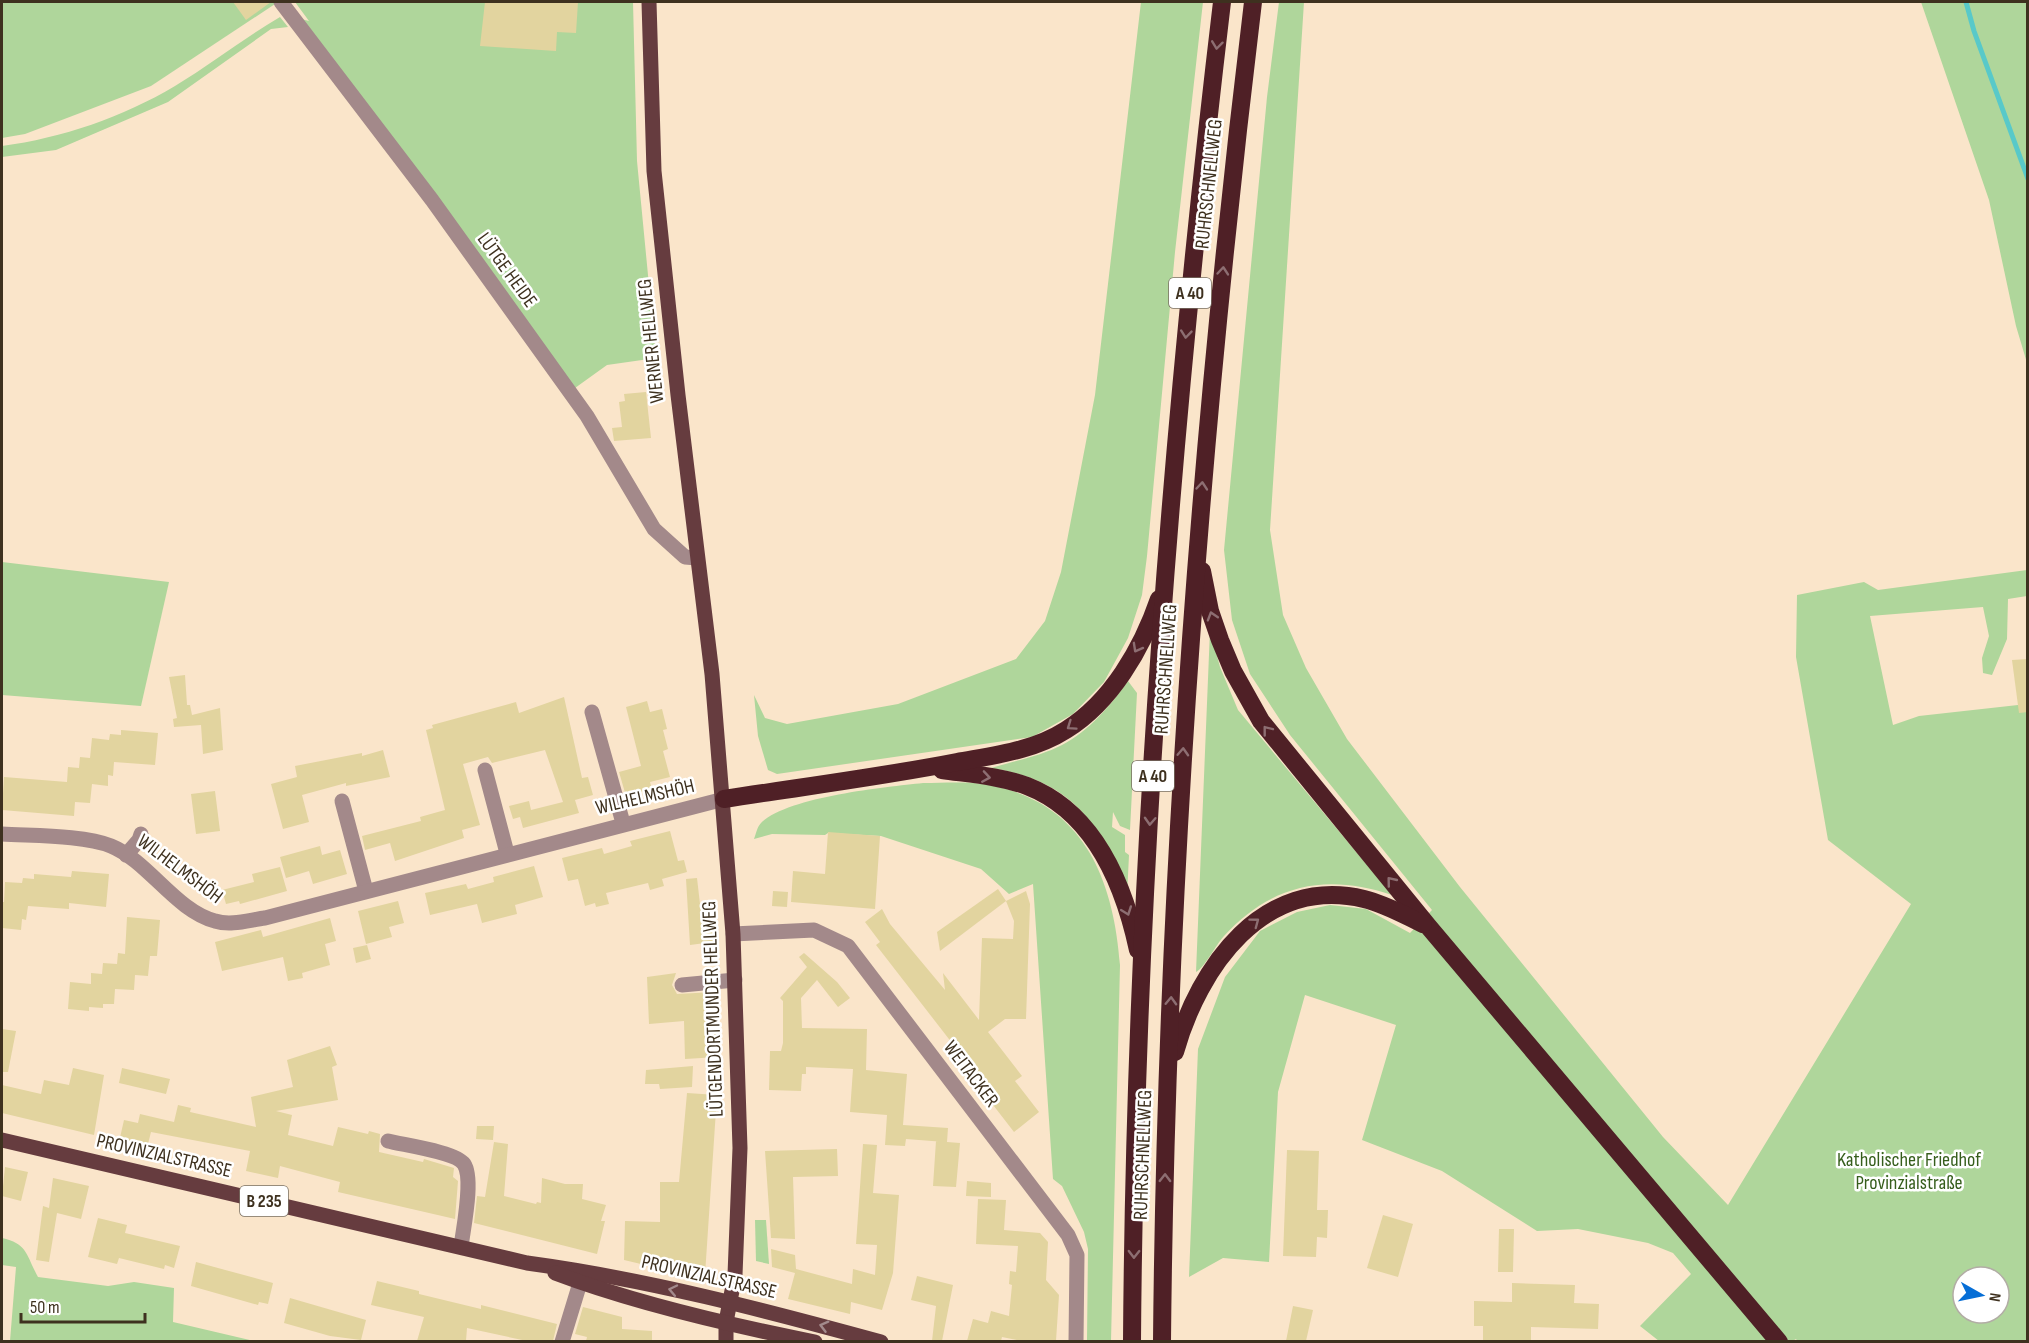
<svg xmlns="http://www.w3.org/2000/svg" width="2029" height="1343" font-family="'Sofia Sans Condensed',sans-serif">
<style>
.green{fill:#afd69b;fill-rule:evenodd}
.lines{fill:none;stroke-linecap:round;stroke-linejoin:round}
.stream{stroke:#58c9c9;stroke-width:5}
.building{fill:#e2d49f}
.minor{stroke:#a3898a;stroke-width:15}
.major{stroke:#663c3f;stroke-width:15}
.highway{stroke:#4f2026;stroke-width:18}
.oneway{stroke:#8d6e72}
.oneway2{stroke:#a38a8c}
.labels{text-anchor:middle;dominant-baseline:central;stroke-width:5;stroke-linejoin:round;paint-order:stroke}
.shield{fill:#fff;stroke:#786f62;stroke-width:1.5}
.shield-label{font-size:18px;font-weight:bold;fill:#3e311f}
.street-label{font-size:20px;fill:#3e311f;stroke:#fff}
.park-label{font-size:20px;fill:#365e1c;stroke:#fff}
</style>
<rect width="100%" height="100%" fill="#fae5ca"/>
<g class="green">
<path d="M2,2H273L275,4L151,86L25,134L2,138Z"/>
<path d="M295,2H633L637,161L656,358L607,365L575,388L301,19L309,21Z"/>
<path d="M1141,2H1203L1175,252L1147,556L1142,595L1128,638L1104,682L1073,714L1032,737L777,774L768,770L758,736L754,695L765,718L787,724L898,704L1016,659L1045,621L1061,572L1095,395Z"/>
<path d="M1279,2H1304L1270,530L1283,615L1306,668L1347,739L1460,887L1663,1137L1728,1205L1911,904L1828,840L1796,657L1797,595L1864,582L1878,590L2027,570V596L2008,599L2007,639L1992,675L1983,673L1982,658L1989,636L1983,607L1870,616L1893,725L1919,716L2027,704V1341L1798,1342L1796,1339L1791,1342L1659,1341L1640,1326L1691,1274L1673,1253L1648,1243L1578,1229L1537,1231L1442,1171L1362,1140L1396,1025L1305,995L1278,1092L1269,1262L1223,1258L1189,1277L1198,1049L1225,977L1260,931L1297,912L1330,905L1366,909L1410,933L1432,910L1290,735L1250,674L1232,620L1224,550L1267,97ZM1963,1277H1999V1313H1963Z"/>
<path d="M1921,2H2027V363L2016,326L1989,200Z"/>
<path d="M280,17L288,27L271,29L168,102L56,150L2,157V146C62,138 123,117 175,86C211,64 244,38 280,17Z"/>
<path d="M2,562L169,582L141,706L2,695Z"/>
<path d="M1210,630L1220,667L1238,710L1392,895C1326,873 1272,884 1224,936C1215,946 1205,967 1196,972Z"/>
<path d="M1128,681L1137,693L1130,830L1120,826L1113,812L1112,827L1125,835V852L1129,855L1127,896C1100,823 1073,781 991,768C1014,761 1041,756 1062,745C1089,731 1111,705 1128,681Z"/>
<path d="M923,783C939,783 957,782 974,783C1078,794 1113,871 1120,965L1111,1341H1087L1088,1249L1084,1232L1062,1186L1053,1179L1033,884L1009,894L981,869L881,836L828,833L825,835L772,834L754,839C756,834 757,827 761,823C787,797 885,787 923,783Z"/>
<path d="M755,1220H766L769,1264L756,1261Z"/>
<path d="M2,1238C28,1244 26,1255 38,1277L108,1286L134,1282L174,1288L173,1322L254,1341H10L16,1267L2,1265Z"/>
</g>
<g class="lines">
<path class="stream" d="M1966,2L1974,31L2028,179"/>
</g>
<g class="building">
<path d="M233,2H271L246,20Z"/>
<path d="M485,2H578L576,33L557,32L556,51L480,46Z"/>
<path d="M646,392L651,438L614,441L612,428L622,427L619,402L625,401L624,394Z"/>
<path d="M2028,659V712L2019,713L2012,660Z"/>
<path d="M185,675L187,705H190L192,715L220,708L223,750L203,754L201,725L174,727L173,719L177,718L169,677Z"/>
<path d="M564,697L582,778L588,777L593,795L575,800L579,813L523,828L520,817L513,819L509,806L529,801L531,810L563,802L545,750L492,763L488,757L463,764L480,825L462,830L464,838L395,861L390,843L365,850L362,836L421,821L420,817L445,810L426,730L433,728L432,725L516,702L519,713Z"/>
<path d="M647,701L650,712L662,709L667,729L663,730L668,749L663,751L670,777L650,782L652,789L626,796L619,772L641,766L626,707Z"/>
<path d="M121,730L158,733L155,765L114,762L113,776L108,775V786L92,784L90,803L75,802L74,816L2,810L4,777L67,782L68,767L79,768L80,757L90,758L92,738L109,740L110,734L121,735Z"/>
<path d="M383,750L390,777L346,786V783L302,795L309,822L283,829L271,784L297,777L295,766L362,753V756Z"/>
<path d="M215,791L220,831L196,834L191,794Z"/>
<path d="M670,831L678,861L684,860L687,872L662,879L664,886L650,890L648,883L606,893L609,904L596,907L595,903L585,906L578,879L568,881L562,858L602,848L604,854L632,846L630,841Z"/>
<path d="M828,832L880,836L875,909L791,902L793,871L825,874Z"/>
<path d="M320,846L322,855L340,850L347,874L313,884L309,871L286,878L280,857Z"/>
<path d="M534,866L543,897L515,905L517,914L482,923L477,904L430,915L425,893L466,884L468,889L494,882L493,877Z"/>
<path d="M280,867L287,891L240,904L239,901L226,904L222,890L254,882L252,874Z"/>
<path d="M72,871L109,874L106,907L69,903V909L28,906L26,920L22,919L21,930L2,928V902H4L5,882L22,883L23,878L34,879V874L71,877Z"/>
<path d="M697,878L700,904L710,903L713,942L690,945L686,879Z"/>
<path d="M998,889L1006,901L940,951L937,932Z"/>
<path d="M773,891L788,892L787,907L772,906Z"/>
<path d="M1026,891L1030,904L1026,1019H1005L988,1032L1022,1076L1015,1081L1039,1112L1014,1132L990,1101L993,1098L959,1052L876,945L880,942L865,922L882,909L890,924L945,990L943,973L979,1020L982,938L1013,939L1014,921L1006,901Z"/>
<path d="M398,901L404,923L389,927L392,937L366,944L358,911Z"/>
<path d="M127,917L160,920L157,956H150L148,976L135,975L134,990L115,989L114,1004H103V1008L89,1007V1011L68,1009L70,982L91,984V973L102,974L103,963L117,964L118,953L125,954Z"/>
<path d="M330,918L336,941L325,944L330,965L302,973L303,978L288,981L283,957L222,971L215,942L261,930L263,937Z"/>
<path d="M367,945L371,959L356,963L353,948Z"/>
<path d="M804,953L837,982L850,998L838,1007L817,980L801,998L802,1028L867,1029L866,1070L907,1074L903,1125L948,1128L947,1142L960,1143L956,1187L933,1186L936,1141L945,1142L906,1139L905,1146L885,1145L887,1115L850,1112L853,1069L806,1067V1074H802L801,1091L769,1090L770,1051H781L783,1043V1001L780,998L807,967L799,957Z"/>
<path d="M676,973L672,985L677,994L714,992L718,1057L685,1059L684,1021L649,1024L647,977Z"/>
<path d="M2,1029L16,1031L8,1072H2Z"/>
<path d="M330,1046L337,1065L332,1067L338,1100L276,1111L292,1115L288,1135L333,1146L338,1127L368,1134L369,1131L380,1134L379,1152L423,1162L424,1159L454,1168L453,1177L458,1181L455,1219L338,1192L340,1182L280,1166L278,1178L246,1171L250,1151L151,1132L147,1148L119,1142L124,1120L138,1123L140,1114L174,1122L178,1105L191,1108L190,1112L256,1127L251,1097L293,1087L287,1060Z"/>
<path d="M693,1066L692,1087L660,1089L659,1084H645L646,1070Z"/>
<path d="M73,1068L104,1075L94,1135L2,1113V1085L41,1094L44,1080L69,1085Z"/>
<path d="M122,1068L170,1079L166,1094L119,1083Z"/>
<path d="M687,1093L717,1095L705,1275L700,1278L624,1260L625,1221L660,1222V1182H679Z"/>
<path d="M477,1126H494L493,1140L476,1139Z"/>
<path d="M494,1142L508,1144L504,1196L536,1204L537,1202L541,1203L542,1178L565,1184H583L582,1199L606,1205L601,1221H605L597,1254L474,1223L477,1196L485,1197Z"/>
<path d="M863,1144L877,1145L873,1193L899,1195L893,1273L882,1310L851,1302L850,1314L788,1299L795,1273L772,1267L771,1249L795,1255L796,1269L852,1284L853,1269L875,1275L877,1245L856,1244Z"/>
<path d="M837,1149L838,1176L793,1177L795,1239L771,1238L765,1151Z"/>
<path d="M1287,1150L1319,1151L1317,1210H1328L1327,1238L1317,1237L1316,1257L1283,1256Z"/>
<path d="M5,1167L28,1172L21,1201L2,1196Z"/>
<path d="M53,1178L89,1186L81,1219L57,1213L49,1262L36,1260L43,1206L49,1208Z"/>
<path d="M967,1181L991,1183V1197L966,1196Z"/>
<path d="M978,1199L1006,1200L1004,1230L1040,1233L1048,1242L1046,1280L1059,1295L1056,1341H1021L1002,1337L1001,1341H967L973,1319L988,1323L991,1311L1009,1316L1012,1285L1009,1284L1010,1271L1016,1272L1018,1246L976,1244Z"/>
<path d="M1383,1215L1413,1224L1398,1277L1367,1268Z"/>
<path d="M98,1218L127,1225L125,1233L180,1246L174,1268L165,1265L164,1269L119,1258L117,1264L88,1257Z"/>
<path d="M1499,1229H1514L1513,1272H1498Z"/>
<path d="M196,1262L273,1283L268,1304L259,1302L258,1305L191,1286Z"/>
<path d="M917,1276L953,1285L942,1341H932L936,1306L911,1300Z"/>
<path d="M377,1281L419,1291V1294L481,1309V1305L557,1324L553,1341H527L467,1328L466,1341H417L424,1317L371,1305Z"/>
<path d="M1512,1283L1575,1285L1574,1303L1599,1304L1598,1329L1531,1327V1341H1483V1326H1474V1301L1512,1302Z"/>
<path d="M290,1298L366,1320L361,1340L330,1336L284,1323Z"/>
<path d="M1293,1306L1313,1310L1306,1341H1286Z"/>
<path d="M583,1307L622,1317V1329L652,1331V1341H586L587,1337L575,1334Z"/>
</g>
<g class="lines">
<g class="minor">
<path d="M281,2L432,200L587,416L654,529L685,557L697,558"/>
<path d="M592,712L623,823"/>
<path d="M485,770L507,853"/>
<path d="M342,801L366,891"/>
<path d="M2,834C32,836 84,835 111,846C148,861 176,911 215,921C231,926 249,920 265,918L724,799"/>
<path d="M126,855L139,840L141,834"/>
<path d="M733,934L814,930L848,946L1068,1235L1077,1255L1076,1342"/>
<path d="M682,985L735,980"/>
<path d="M388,1141C403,1145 456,1152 464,1164C474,1179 463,1229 461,1247"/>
<path d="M562,1342L580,1283"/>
</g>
<g class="major">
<path d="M649,2L654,171L678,395L712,674L733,934L740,1148L735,1275L726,1322V1342"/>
<path d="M2,1140L527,1263C646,1279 764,1310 881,1342"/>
<path d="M555,1273C637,1304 729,1325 815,1342"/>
</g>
<g class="highway">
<path d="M1202,571L1210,611L1220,640L1233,671L1261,721L1428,926L1779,1342"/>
<path d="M942,770C970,774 1000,776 1027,786C1094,812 1124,885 1138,950"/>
<path d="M724,799C801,787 880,777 957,762C995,755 1033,751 1066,730C1111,702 1142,649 1159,599"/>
<path d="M1175,1052C1199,967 1263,875 1364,899C1385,904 1404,915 1423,924"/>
<path d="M1132,1342C1135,894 1169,446 1222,2"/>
<path d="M1162,1342C1166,894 1199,446 1253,2"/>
</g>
</g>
<defs><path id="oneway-chevron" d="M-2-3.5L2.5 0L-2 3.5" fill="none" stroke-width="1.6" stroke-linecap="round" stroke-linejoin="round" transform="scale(1.5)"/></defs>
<g class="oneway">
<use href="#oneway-chevron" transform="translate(1217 45) rotate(97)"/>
<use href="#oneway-chevron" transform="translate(1223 271) rotate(-85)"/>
<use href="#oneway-chevron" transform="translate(1186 334) rotate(96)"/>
<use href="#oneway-chevron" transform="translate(1202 486) rotate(-85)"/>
<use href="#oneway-chevron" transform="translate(1212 616) rotate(-107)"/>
<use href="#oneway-chevron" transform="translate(1137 648) rotate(119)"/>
<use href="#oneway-chevron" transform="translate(1071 726) rotate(145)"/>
<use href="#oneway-chevron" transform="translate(1267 730) rotate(-128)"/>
<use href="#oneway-chevron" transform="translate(1183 752) rotate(-87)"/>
<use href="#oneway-chevron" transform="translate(986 777) rotate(9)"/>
<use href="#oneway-chevron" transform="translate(1150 821) rotate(93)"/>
<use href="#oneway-chevron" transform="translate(1391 881) rotate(-129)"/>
<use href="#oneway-chevron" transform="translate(1127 911) rotate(70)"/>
<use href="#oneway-chevron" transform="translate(1255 922) rotate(-37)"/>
<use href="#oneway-chevron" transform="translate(1171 1001) rotate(-88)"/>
<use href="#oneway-chevron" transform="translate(1165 1178) rotate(-89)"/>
<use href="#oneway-chevron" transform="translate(1134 1254) rotate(91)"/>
</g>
<g class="oneway2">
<use href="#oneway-chevron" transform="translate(673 1290) rotate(-168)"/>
<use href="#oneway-chevron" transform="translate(824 1326) rotate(-165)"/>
</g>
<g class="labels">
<g class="shield">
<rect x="1169" y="278" width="42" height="30" rx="4.5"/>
<rect x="1132" y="761" width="42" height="30" rx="4.5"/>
<rect x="240" y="1186" width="48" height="30" rx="4.5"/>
</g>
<g class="shield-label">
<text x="1190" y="293">A 40</text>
<text x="1153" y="776">A 40</text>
<text x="264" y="1201">B 235</text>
</g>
<g class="street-label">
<text transform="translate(1209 184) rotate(-84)">RUHRSCHNELLWEG</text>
<text transform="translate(507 270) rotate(54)">LÜTGE HEIDE</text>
<text transform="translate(651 341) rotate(-96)">WERNER HELLWEG</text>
<text transform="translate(1166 669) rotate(-86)">RUHRSCHNELLWEG</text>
<text transform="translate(645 797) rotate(-13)">WILHELMSHÖH</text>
<text transform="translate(180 869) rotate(37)">WILHELMSHÖH</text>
<text transform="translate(713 1009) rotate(-92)">LÜTGENDORTMUNDER HELLWEG</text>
<text transform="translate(971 1074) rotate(53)">WEITACKER</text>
<text transform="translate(1143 1155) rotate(-88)">RUHRSCHNELLWEG</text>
<text transform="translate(164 1156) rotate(13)">PROVINZIALSTRASSE</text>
<text transform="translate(709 1277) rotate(13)">PROVINZIALSTRASSE</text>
</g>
<g class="park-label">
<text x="1909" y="1160">Katholischer Friedhof<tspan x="1909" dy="23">Provinzialstraße</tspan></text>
</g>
</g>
<rect width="2029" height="1343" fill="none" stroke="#3e311f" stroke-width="6"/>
<g transform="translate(1981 1295) rotate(99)"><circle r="28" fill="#ffffff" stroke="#b2ada5" stroke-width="1.5"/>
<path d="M0-4.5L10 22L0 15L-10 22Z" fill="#066ed6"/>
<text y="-9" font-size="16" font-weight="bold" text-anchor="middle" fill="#3e311f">N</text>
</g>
<path d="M21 1313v9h124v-9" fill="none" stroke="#3e311f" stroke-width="3"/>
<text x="30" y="1313" font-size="18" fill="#3e311f" stroke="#ffffff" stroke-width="4.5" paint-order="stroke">50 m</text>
</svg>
